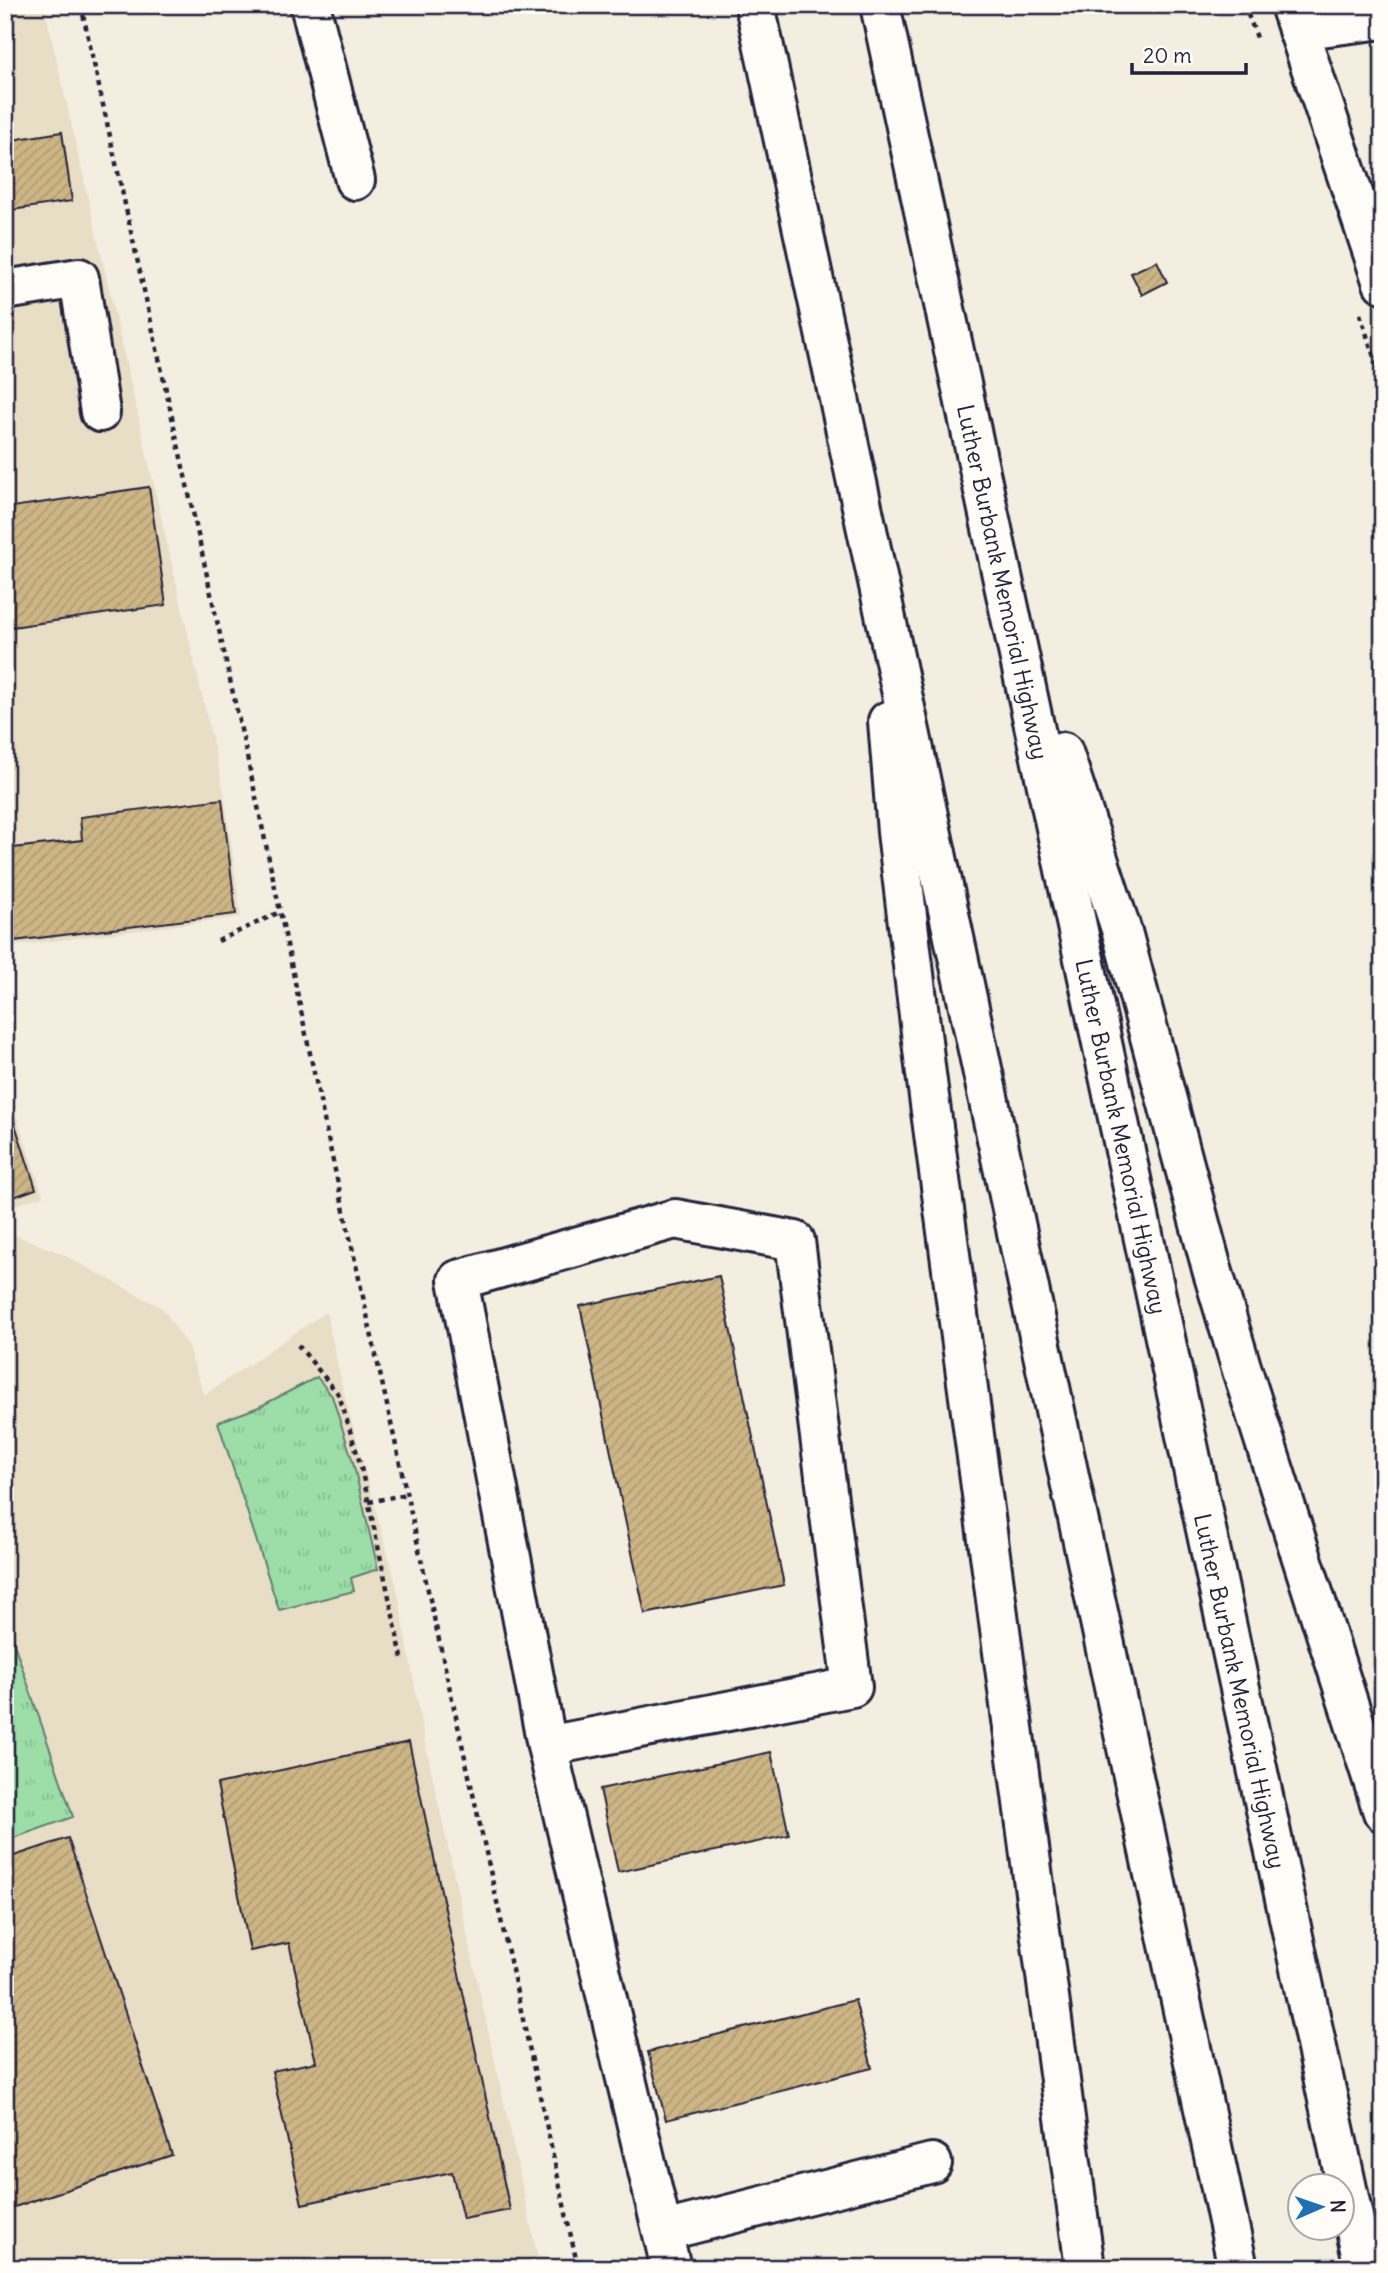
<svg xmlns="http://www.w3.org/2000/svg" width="1388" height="2273" font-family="Delius,sans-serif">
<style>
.built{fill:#e8ddc5}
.park{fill:url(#park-tufts);stroke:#5f8072;stroke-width:2}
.building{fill:url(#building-hatch);stroke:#22223b;stroke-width:2}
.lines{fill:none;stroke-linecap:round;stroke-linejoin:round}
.minor-casing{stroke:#22223b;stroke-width:44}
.major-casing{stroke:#22223b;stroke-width:44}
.highway-casing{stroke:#22223b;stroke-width:44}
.path{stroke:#22223b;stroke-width:4.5;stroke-dasharray:5 5;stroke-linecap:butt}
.minor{stroke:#fdfcf7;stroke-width:38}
.major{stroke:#fdfcf7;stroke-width:38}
.highway{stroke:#fdfcf7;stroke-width:38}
.labels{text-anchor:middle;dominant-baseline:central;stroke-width:6;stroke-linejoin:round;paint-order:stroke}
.street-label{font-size:23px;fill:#22223b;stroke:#fdfcf7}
</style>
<defs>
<pattern id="park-tufts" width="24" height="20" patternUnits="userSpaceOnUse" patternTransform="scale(1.75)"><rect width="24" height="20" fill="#9cdda8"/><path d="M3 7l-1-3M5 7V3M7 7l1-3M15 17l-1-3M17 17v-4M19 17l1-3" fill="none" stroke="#86bd92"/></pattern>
<pattern id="building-hatch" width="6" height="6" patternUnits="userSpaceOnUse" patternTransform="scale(1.75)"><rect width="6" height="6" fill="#cdb585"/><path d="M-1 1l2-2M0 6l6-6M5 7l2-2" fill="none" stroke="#b09b74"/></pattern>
</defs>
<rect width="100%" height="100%" fill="#f3eee0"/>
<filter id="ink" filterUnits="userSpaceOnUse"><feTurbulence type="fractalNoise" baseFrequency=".0143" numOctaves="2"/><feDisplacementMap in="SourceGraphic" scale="14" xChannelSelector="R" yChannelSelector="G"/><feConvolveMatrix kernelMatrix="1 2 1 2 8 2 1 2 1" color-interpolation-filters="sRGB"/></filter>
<g filter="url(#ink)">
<g class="built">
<path d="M5,5H44L224,792L241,917L5,947Z"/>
<path d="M5,1081L43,1196L5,1208Z"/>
<path d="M5,1231L60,1253L162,1308L187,1344L204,1395L326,1312L344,1394L397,1588L423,1733L540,2268H5Z"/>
</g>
<g class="park">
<path d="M317,1377L332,1396L353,1462L378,1569L351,1578L354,1591L279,1610L218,1422L259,1407Z"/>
<path d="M5,1617L73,1817L5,1841Z"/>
</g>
<g class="building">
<path d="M62,132L72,201L5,211V141Z"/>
<path d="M1157,261L1167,282L1142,295L1131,273Z"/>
<path d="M149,487L166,605L5,628V508Z"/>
<path d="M222,799L236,914L5,942V849L82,840L80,817Z"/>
<path d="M5,1094L36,1189L5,1200Z"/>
<path d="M719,1276L784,1585L645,1614L580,1306Z"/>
<path d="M409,1742L510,2210L463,2219L452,2172L302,2204L272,2071L316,2062L289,1943L250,1951L217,1784Z"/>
<path d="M771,1752L789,1835L618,1872L600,1789Z"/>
<path d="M68,1838L172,2155L5,2210V1859Z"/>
<path d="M855,2000L872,2068L666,2120L648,2052Z"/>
<path d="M982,2263L983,2268H961Z"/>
</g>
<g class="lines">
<defs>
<g id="minor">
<path d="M310,5L355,180"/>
<path d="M1298,30L1383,19"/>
<path d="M5,290L79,278L100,412"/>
<path d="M547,1746L852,1687L795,1241L675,1219L458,1280L547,1746L671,2268"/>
<path d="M664,2231L932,2163"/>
</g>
<path id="major" d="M1290,5L1383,283"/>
<g id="highway">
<path d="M755,5L1238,2268"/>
<path id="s1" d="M880,5L1364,2268"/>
<path d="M888,721L897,832L926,1074L1085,2268"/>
<path d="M1063,752L1122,932L1212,1269L1242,1370L1383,1812"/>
</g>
</defs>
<use href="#minor" class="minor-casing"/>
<use href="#major" class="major-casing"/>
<use href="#highway" class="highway-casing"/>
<g class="path">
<path d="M81,5L257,802L327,1134L578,2268"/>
<path d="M1244,5L1258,40"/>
<path d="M1360,314L1383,385"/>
<path d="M218,941L280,912"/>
<path d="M298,1345L339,1395L360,1463L403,1662"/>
<path d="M369,1502L407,1494"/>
</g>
<use href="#minor" class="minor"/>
<use href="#major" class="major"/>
<use href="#highway" class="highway"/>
</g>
</g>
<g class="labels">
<g class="street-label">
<text stroke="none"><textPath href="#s1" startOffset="590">Luther Burbank Memorial Highway</textPath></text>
<text stroke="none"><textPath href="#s1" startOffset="1157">Luther Burbank Memorial Highway</textPath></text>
<text stroke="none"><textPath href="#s1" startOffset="1724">Luther Burbank Memorial Highway</textPath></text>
</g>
</g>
<rect width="1388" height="2273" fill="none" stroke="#fdfcf7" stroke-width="28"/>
<rect x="14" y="14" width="1360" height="2245" fill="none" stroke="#22223b" stroke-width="2.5" filter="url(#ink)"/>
<g transform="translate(1321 2207) rotate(88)"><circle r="33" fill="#fdfcf7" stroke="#a5a5ac" stroke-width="2"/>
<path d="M0-5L12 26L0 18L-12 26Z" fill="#1f6fb2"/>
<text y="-10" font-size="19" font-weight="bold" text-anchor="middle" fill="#22223b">N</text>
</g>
<path d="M1132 63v10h114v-10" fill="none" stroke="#22223b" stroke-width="3.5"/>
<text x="1143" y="63" font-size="21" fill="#22223b" stroke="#fdfcf7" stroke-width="5" paint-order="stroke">20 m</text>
</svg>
